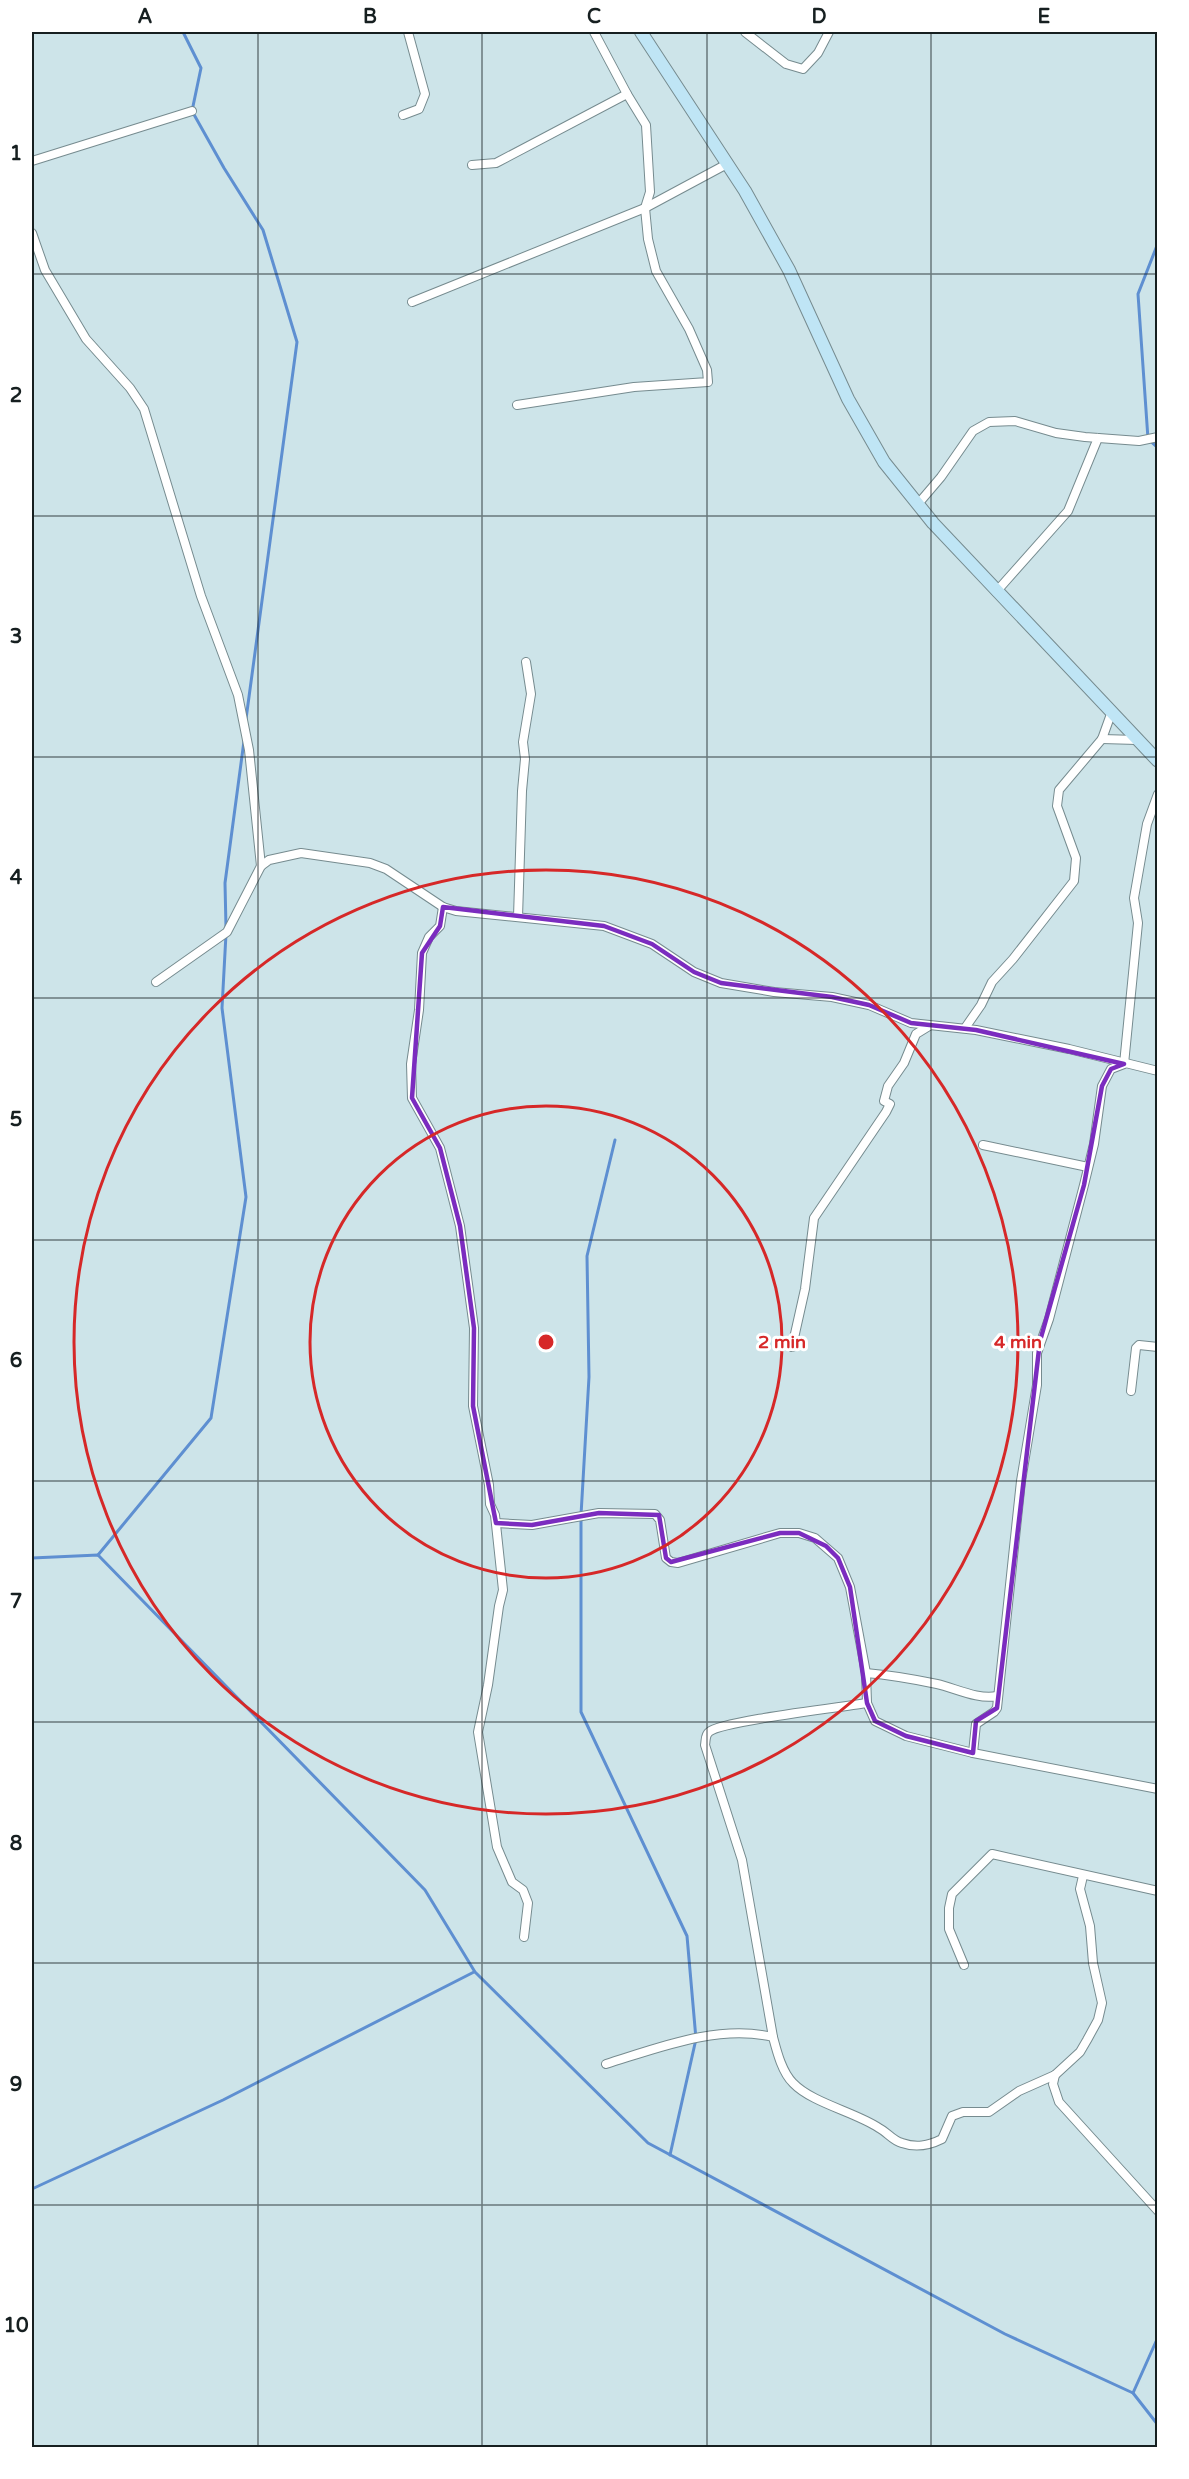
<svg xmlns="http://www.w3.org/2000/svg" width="1189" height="2479" font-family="'Varela Round',sans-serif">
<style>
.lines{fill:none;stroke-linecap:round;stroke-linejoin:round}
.stream{stroke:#5e8fd1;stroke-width:3}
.minor-casing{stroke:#768b8f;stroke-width:10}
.secondary-casing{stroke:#768b8f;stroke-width:14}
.minor{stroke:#fff;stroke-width:8}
.secondary{stroke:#bfe5f5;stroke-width:12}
.marked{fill:none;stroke:#7b2cbf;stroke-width:4.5;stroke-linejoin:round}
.grid{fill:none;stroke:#161f20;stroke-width:1.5;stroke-opacity:0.55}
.ring{fill:none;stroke:#d62828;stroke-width:3}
.centre{fill:#d62828;stroke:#fff;stroke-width:3}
.ring-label{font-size:18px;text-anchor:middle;font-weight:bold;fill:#d62828;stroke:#fff;stroke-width:6;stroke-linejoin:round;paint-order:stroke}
.neatline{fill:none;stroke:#161f20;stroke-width:2}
.grid-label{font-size:20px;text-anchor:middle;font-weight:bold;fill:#161f20}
</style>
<rect width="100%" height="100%" fill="#cde4e9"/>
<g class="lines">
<g class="stream">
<path d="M183,32L201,68L192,111L224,168L263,230L297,342L246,719"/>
<path d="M1158,243L1138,294L1148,439L1158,448"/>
<path d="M226,928L225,883L244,741"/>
<path d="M615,1140L587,1256L589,1377L581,1515V1712L687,1936L696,2039L670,2155"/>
<path d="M98,1555L211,1418L246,1197L222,1008L226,934"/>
<path d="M32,1558L98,1555L425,1890L475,1972L648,2143L1005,2334L1133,2393L1158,2425"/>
<path d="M32,2189L223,2100L474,1972"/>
<path d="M1133,2393L1158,2337"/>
</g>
<defs>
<g id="minor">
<path d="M745,32L786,64L803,69L818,53L829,32"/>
<path d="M403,115L419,109L425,94L408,32"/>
<path d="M32,161L192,111"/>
<path d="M472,165L496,163L627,94"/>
<path d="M32,233L45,270L86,339L130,388L144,409L201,596L238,695L249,750L261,866"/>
<path d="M412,302L645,208L727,164"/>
<path d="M517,405L634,387L708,382L707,370L689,329L656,271L648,239L645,208L650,192L646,125L627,94L594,32"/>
<path d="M918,504L941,477L973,431L989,422L1015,421L1056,433L1085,437L1139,441L1158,437"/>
<path d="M996,592L1068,511L1098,438"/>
<path d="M1102,739L1137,740"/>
<path d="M443,907L440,926L429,937L422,953L419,1010L411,1064L412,1098L440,1148L460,1226L474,1328L473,1406L489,1485L490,1504L495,1515L503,1590L499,1606L488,1685L478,1732L497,1847L512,1882L523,1890L528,1903L524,1937"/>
<path d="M518,917L522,791L525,759L523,742L531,694L526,662"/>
<path d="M156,982L227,932L261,866L269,860L301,853L370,863L386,869L443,907L456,911L604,926L652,944L694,972L721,983L774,992L832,997L869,1005L911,1023L976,1030L1069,1049L1158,1071"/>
<path d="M965,1028L981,1005L992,982L1013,959L1074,881L1076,858L1057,806L1059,790L1102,739L1111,714"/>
<path d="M983,1145L1088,1167"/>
<path d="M792,1347L805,1289L814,1218L886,1112L890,1104L884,1101L888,1086L904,1063L916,1034L929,1026"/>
<path d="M1131,1391L1136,1348L1139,1345L1158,1347"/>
<path d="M496,1523L532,1525L599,1513L655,1514L660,1520L666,1558L671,1562L678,1563L780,1533H799L815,1538L838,1558L850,1587L866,1673L867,1703L875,1721L906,1736L973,1753L1158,1789"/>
<path d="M866,1673C890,1675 913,1679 937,1684C955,1688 978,1700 997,1696"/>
<path d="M973,1753L976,1724L994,1712L997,1708L1021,1481L1037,1385V1353L1049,1319L1084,1185L1094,1144L1102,1086L1111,1069L1124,1064L1138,923L1134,898L1147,824L1158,794"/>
<path d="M964,1965L949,1929V1908L952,1894L992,1854L1158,1891"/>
<path d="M773,2037L742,1860L705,1745C706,1740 705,1735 709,1732C720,1721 844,1707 867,1703"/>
<path d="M606,2064C658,2048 717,2024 773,2037C777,2052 782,2072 793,2083C812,2103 855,2112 879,2128C887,2132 893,2141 902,2143C916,2148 928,2146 942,2139L952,2116L963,2112H989L1019,2091L1055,2075L1080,2052L1087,2040L1098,2020L1102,2003L1093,1963L1090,1926L1080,1889L1083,1876"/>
<path d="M1055,2075L1053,2084L1059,2102L1158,2211"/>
</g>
<path id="secondary" d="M641,32L745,191L789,270L848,399L884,462L933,523L1158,761"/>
</defs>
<use href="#minor" class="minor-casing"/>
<use href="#secondary" class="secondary-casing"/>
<use href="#minor" class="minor"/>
<use href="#secondary" class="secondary"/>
</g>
<path class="marked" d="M443,907L604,926L652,944L694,972L721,983L832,997L869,1005L911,1023L976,1030L1124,1064L1111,1069L1102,1086L1084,1185L1040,1341L997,1708L976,1721L973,1753L906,1736L875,1721L867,1703L850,1587L838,1558L826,1546L799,1533H780L671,1562L666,1558L659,1515L599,1513L532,1525L496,1523L473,1406L474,1328L460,1226L440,1148L412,1098L422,953L440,926Z"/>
<path class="grid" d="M258,32V2448M482,32V2448M707,32V2448M931,32V2448M32,274H1158M32,516H1158M32,757H1158M32,998H1158M32,1240H1158M32,1481H1158M32,1722H1158M32,1963H1158M32,2205H1158"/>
<g class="ring">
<circle cx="546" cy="1342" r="236"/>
<circle cx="546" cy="1342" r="472"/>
</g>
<circle cx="546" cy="1342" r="9" class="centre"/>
<g class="ring-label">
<text x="782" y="1348">2 min</text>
<text x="1018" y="1348">4 min</text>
</g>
<rect width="1189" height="2479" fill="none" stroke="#ffffff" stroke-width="66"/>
<rect x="33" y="33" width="1123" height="2413" class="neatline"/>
<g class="grid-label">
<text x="145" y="23">A</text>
<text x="370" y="23">B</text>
<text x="594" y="23">C</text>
<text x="819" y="23">D</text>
<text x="1044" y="23">E</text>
<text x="16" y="160">1</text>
<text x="16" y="402">2</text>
<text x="16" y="643">3</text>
<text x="16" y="884">4</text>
<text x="16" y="1126">5</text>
<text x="16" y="1367">6</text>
<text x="16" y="1608">7</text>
<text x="16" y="1850">8</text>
<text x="16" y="2091">9</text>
<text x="16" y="2332">10</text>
</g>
</svg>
